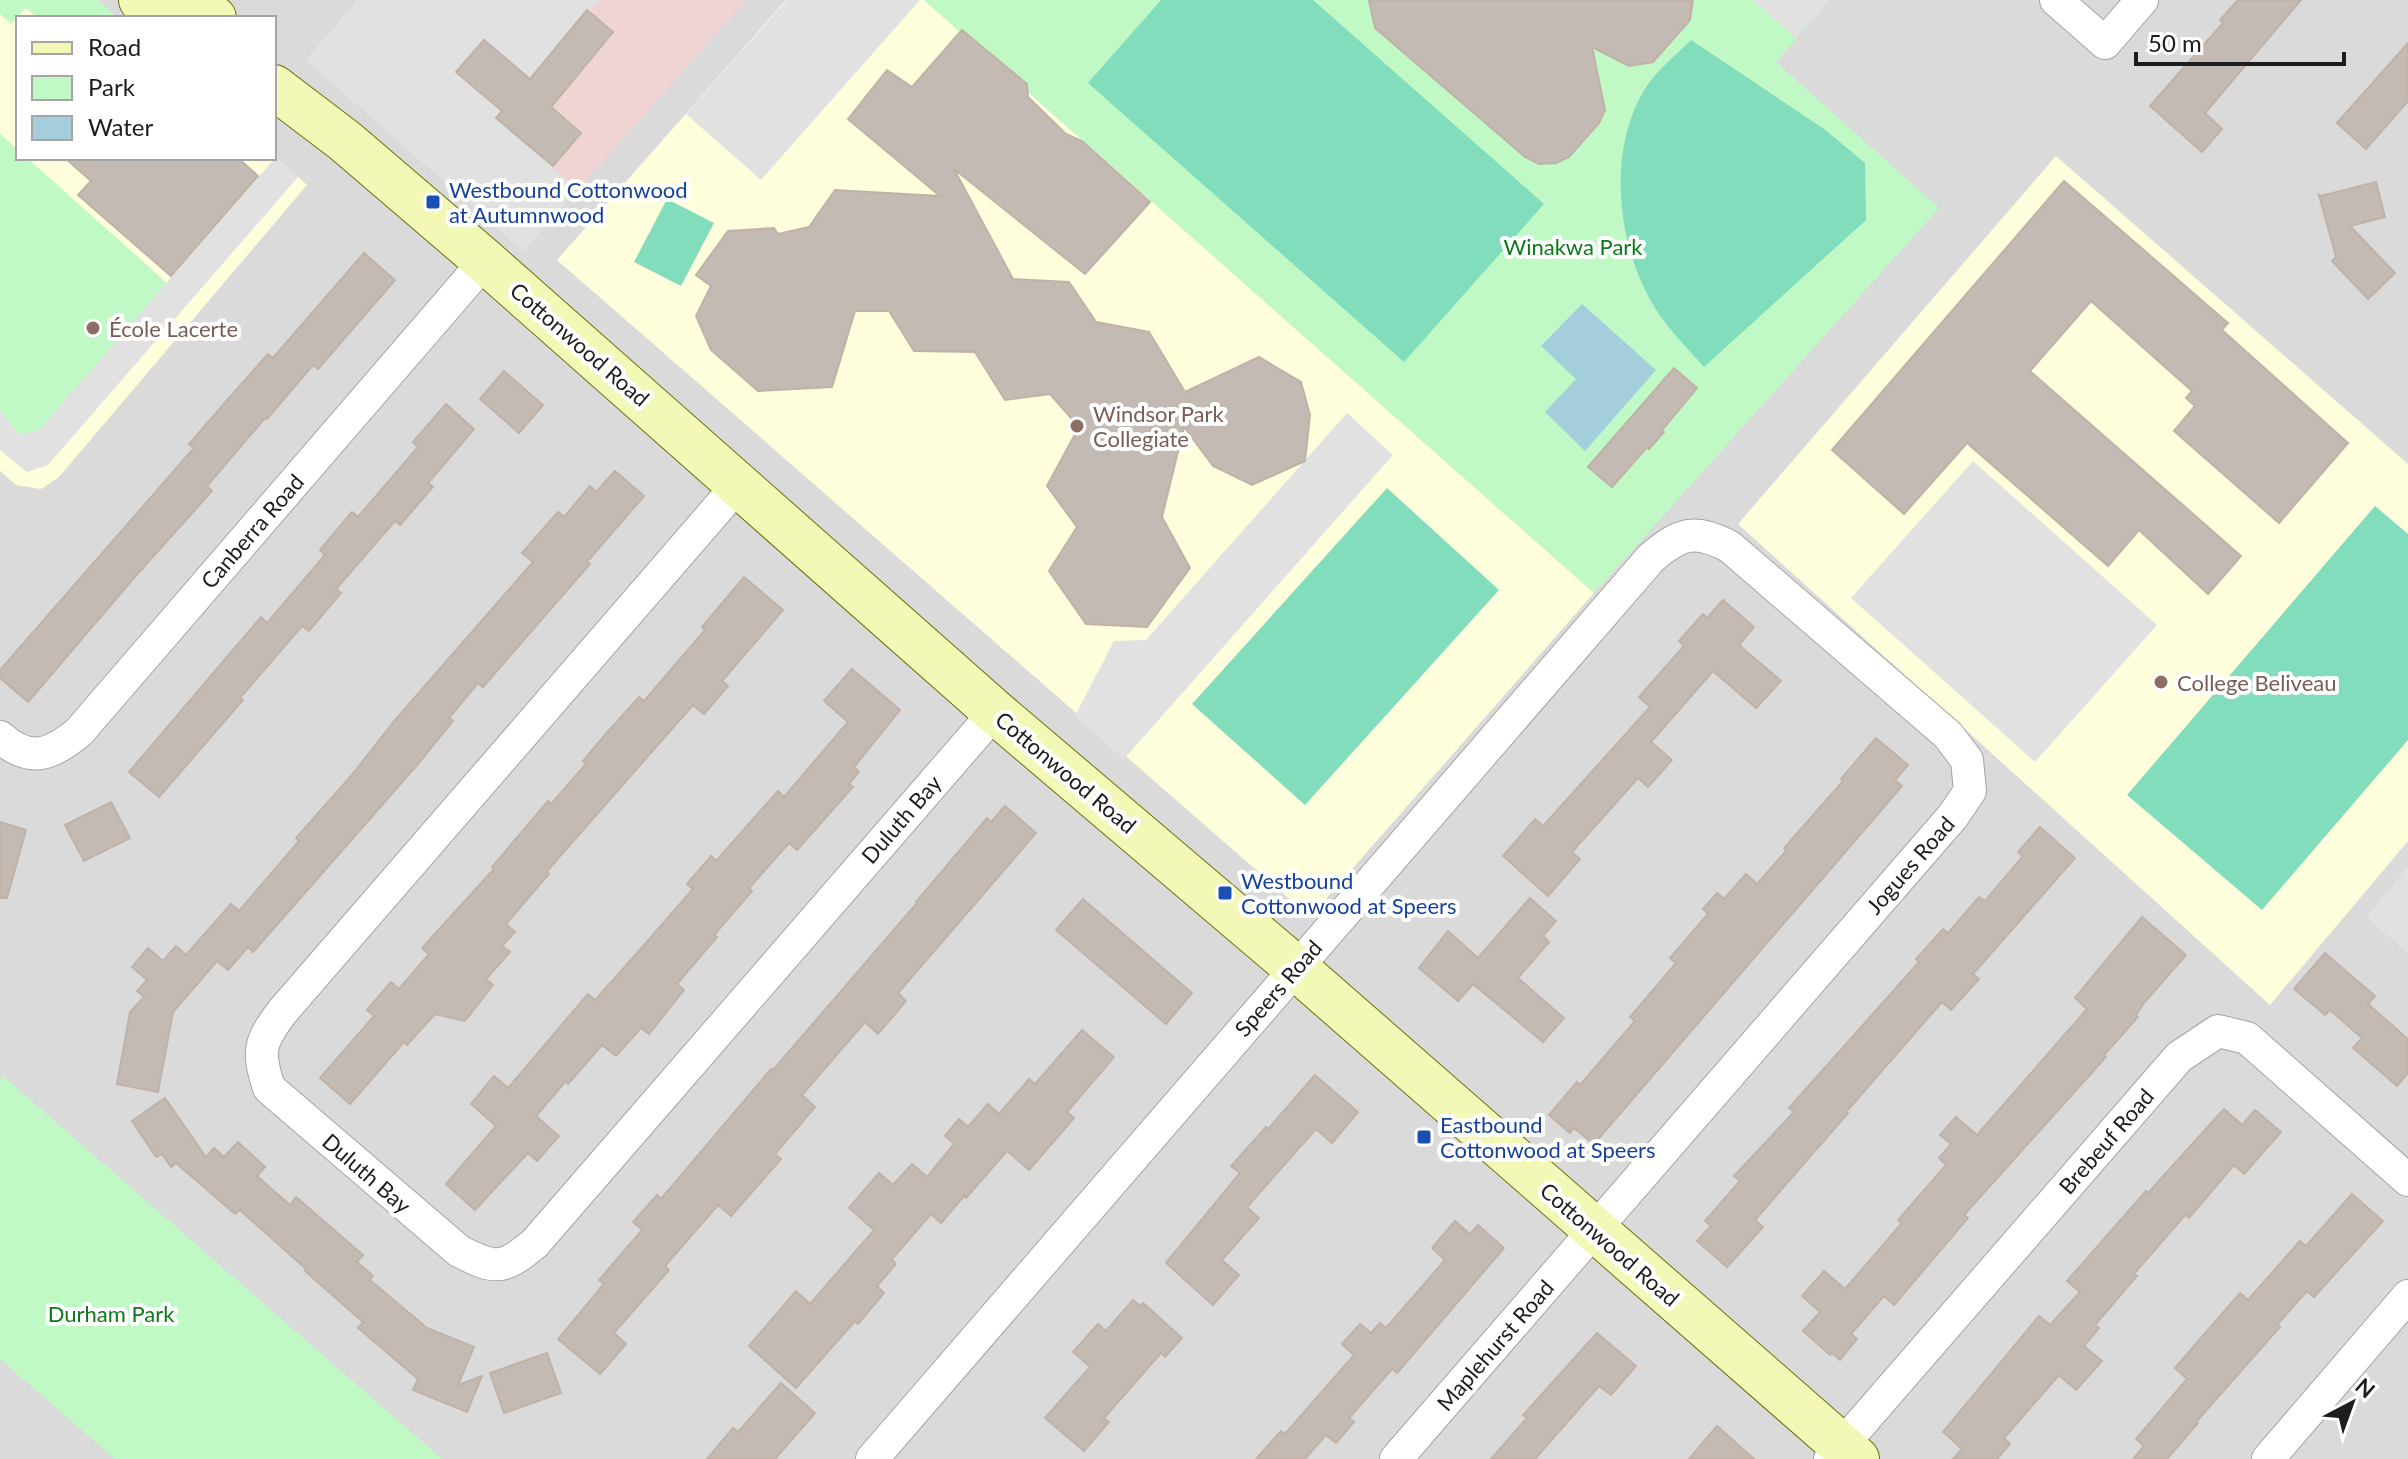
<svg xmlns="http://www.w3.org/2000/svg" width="2408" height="1459" font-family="Lato,sans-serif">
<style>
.residential{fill:#dbdada;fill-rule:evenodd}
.commercial{fill:#efd4d3}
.education{fill:#fefedc}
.park{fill:#c0f8c6}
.pitch{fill:#82ddbc}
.parking{fill:#e1e1e1}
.water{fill:#a4cedc}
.building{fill:#c3bab3;stroke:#c0b2a6;stroke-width:2}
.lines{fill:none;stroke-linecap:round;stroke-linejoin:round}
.street-casing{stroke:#a4a4a4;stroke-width:34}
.secondary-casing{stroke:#647206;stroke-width:46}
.street{stroke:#fff;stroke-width:32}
.secondary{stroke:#f3f8b7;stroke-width:44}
.transit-dot{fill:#1a4fb4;stroke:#fff;stroke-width:3}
.education-dot{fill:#8d6e63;stroke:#fff;stroke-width:3}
.labels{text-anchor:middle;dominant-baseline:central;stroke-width:8;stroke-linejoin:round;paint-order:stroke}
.transit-label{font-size:22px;fill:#164399;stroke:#fff;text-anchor:start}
.park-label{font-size:22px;fill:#0d7a19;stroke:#fff}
.education-label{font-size:22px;fill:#785e54;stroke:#fff;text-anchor:start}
.street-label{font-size:22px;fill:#1d1d1d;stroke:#fff}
</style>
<rect width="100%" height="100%" fill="#eeebe3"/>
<path class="residential" d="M0,0H2408V1459H0ZM18,18H274V158H18Z"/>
<path class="commercial" d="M357,0H746L523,251L306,60Z"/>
<g class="education">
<path d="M0,0H97L118,18H18V158H274V156L307,185L59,477L41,489L16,485L0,471Z"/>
<path d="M786,0H924L1594,593L1310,917L557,260Z"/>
<path d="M2056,156L2408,464V841L2270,1005L1738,524Z"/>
</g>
<g class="park">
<path d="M0,0H97L118,18H38L26,8L11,24L0,14Z"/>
<path d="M924,0H1830L1776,62L1939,208L1594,593Z"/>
<path d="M0,134L18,150V158H27L167,283L38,432L18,434L0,410Z"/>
<path d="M3,1076L442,1459H115L0,1359V1080Z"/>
</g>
<g class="pitch">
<path d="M1161,0H1313L1544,204L1404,362L1088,83Z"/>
<path d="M1691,40L1824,129L1865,163L1866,220L1704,367C1691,352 1676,337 1664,321C1618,260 1604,155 1645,89C1656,71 1676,55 1691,40Z"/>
<path d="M667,199L714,223L681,286L634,262Z"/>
<path d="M1387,488L1499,590L1305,805L1192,704Z"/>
<path d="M2375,506L2408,534V740L2262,910L2127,795Z"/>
</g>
<g class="parking">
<path d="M357,0H599L530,79L484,40L457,72L502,111L497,118L578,189L523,251L306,60Z"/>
<path d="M787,0H920L761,180L686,114Z"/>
<path d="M1753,0H1830L1796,38Z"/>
<path d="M276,157L298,177L48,465L27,472L0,450V410L18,434L38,431Z"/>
<path d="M1347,413L1393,455L1124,759L1075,716L1114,641L1146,640Z"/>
<path d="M1973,461L2157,625L2035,762L1851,598Z"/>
<path d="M2408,867V954L2366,916Z"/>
</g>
<path class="water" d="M1582,304L1656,370L1585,451L1545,412L1576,379L1541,346Z"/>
<g class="building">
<path d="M1369,0H1693L1690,20L1653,62L1629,66L1592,47L1605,110L1599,123L1569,157L1556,163L1539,164L1525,157L1375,28Z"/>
<path d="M2238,0H2301L2205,113L2222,129L2202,152L2150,106L2223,23L2220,20Z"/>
<path d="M587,10L613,32L551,107L581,133L553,166L496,118L502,111L456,72L484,40L530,79Z"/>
<path d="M962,30L1027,84L1028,97L1066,134L1082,141L1150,202L1085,274L954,169L1013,279L1069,282L1096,322L1149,332L1185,392L1259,357L1301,382L1310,415L1305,461L1252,485L1213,466L1184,427L1162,517L1190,568L1147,627L1086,624L1049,571L1077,527L1047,486L1079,427L1050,394L1005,400L975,352L914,351L889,311H855L832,387L758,391L711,350L696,316L711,286L696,275L728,231L774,228L778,234L809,227L835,190L940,196L848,119L887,70L912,87Z"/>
<path d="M2408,43V101L2366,149L2337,123Z"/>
<path d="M65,158H238L258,176L171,276L78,195L91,181Z"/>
<path d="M2064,181L2228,323L2222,330L2348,443L2279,523L2174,431L2195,406L2186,398L2192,391L2091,301L2030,371L2241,556L2208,594L2139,530L2108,566L1967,443L1904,514L1832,450Z"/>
<path d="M2376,182L2385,217L2350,226L2395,273L2368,299L2332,261L2336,257L2319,195L2321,196Z"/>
<path d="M364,253L395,280L318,369L313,365L267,419L265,418L207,486L212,491L133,579L28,702L0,678V670L194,448L189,444L222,406L268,354L273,358Z"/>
<path d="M1674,368L1697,388L1662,430L1664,432L1649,449L1647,447L1612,487L1588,467Z"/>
<path d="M504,371L543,405L519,433L480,399Z"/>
<path d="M446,404L474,429L428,483L433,487L400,525L395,521L336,589L341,593L309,631L302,626L240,698L243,700L159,797L129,772L261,617L267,623L325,555L320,550L352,512L358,517L418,447L413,442Z"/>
<path d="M615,471L644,496L587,562L590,564L483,687L478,683L449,718L453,721L418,764L253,952L248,947L228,970L217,961L173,1012L158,1092L117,1084L130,1012L144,997L137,991L147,980L132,967L148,948L163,961L176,946L186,955L231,904L239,911L299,841L296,838L351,776L396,719L533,562L522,553L558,512L564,517L590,486L596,492Z"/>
<path d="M744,577L783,610L722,681L728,686L704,714L693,705L547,871L549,874L506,924L515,932L502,946L510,952L486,979L493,985L465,1021L435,1014L407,1045L404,1042L350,1104L320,1078L374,1016L367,1010L391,982L399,989L429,954L422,948L494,869L492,867L548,801L551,804L586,764L583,761L604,736L639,697L644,701L705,630L702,627Z"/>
<path d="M1723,600L1754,627L1739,645L1781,681L1756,708L1713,671L1651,742L1672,760L1648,787L1638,778L1572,852L1580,859L1548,896L1503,856L1535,819L1543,826L1650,707L1639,697L1684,646L1679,641L1703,614L1707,618Z"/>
<path d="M852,669L900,710L854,767L859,772L849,784L853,787L797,850L789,843L749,888L752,891L714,935L717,937L677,984L684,990L649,1034L641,1028L616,1056L602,1045L568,1084L566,1081L536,1116L559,1136L537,1161L528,1153L475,1210L446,1184L496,1126L471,1104L494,1076L508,1088L588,994L595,1000L638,952L693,889L687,884L711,856L716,861L778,791L784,797L848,722L824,701Z"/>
<path d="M1876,738L1908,765L1895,780L1902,786L1594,1144L1574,1128L1570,1133L1549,1115L1577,1082L1580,1085L1635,1021L1630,1017L1676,963L1670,958L1708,914L1703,909L1717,893L1724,899L1746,874L1757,884L1786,851L1784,848L1843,781L1841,779Z"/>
<path d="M111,802L130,838L84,861L65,825Z"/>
<path d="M1005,806L1036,833L898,993L906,1001L878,1034L865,1022L802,1095L815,1107L775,1154L781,1159L731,1216L718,1205L665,1266L669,1270L614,1333L626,1344L600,1374L558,1339L604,1284L599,1280L642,1230L633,1222L657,1195L661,1199L771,1069L773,1070L917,903L916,902L987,818L991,822Z"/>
<path d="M0,822L26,830L7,898H0Z"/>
<path d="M2040,827L2075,858L1973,974L1979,979L1951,1010L1942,1002L1846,1112L1848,1113L1755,1220L1763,1227L1727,1267L1697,1241L1711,1226L1705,1221L1740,1181L1734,1176L1794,1112L1789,1108L1919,962L1916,959L1943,929L1948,933L1979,897L1985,901L2023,856L2018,852Z"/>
<path d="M1530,898L1556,921L1543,936L1549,942L1518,978L1564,1018L1543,1042L1473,984L1458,1001L1419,968L1448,931L1478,958Z"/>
<path d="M1083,899L1192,993L1166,1024L1056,930Z"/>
<path d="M2142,917L2186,955L2144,1003L2136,1015L2138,1017L2104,1055L2106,1057L1964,1215L1968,1218L1894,1305L1884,1296L1851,1334L1857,1339L1840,1360L1832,1353L1830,1355L1803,1331L1820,1312L1802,1296L1824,1271L1845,1289L1902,1223L1898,1220L1946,1165L1939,1158L1951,1144L1940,1135L1956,1117L1977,1135L2087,1009L2075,998Z"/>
<path d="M2325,953L2375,996L2368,1004L2408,1039V1073L2397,1086L2353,1048L2362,1038L2330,1010L2325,1015L2294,989Z"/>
<path d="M1082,1030L1114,1057L1067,1112L1074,1118L1029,1170L1007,1151L966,1198L964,1196L941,1223L931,1214L892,1259L896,1264L877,1286L884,1293L858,1324L855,1321L796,1388L749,1346L796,1291L810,1304L874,1230L849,1208L879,1173L893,1185L912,1164L927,1177L954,1144L945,1136L959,1119L968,1127L988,1104L999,1114L1029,1079L1035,1084Z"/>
<path d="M1315,1075L1358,1112L1332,1143L1316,1129L1247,1207L1259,1218L1222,1260L1239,1275L1213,1305L1166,1263L1240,1173L1231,1166L1266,1127L1268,1129Z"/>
<path d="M165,1098L206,1157L214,1148L224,1157L238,1142L265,1167L257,1176L290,1205L296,1197L363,1255L357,1262L373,1276L370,1280L427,1328L474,1347L458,1385L482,1376L467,1412L413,1390L418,1379L358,1328L363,1322L305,1271L306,1269L240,1210L235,1214L176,1163L171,1167L162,1154L156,1157L132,1121Z"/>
<path d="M2224,1109L2242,1125L2255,1110L2281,1132L2244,1174L2234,1165L2189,1218L2185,1215L2134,1274L2137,1276L2095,1325L2099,1328L2084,1346L2102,1361L2076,1390L2059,1375L2004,1438L2010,1444L1997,1459H1953L1962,1449L1943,1432L2039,1316L2050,1325L2080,1292L2067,1281L2146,1191L2148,1193Z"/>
<path d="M2352,1194L2383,1221L2314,1297L2307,1291L2277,1325L2280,1327L2196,1422L2198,1423L2167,1459H2133L2144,1446L2136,1439L2187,1379L2175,1368L2240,1293L2248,1300L2300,1241L2306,1246Z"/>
<path d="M1455,1221L1470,1234L1478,1225L1504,1248L1397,1373L1392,1369L1349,1418L1354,1422L1336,1443L1326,1435L1305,1459H1256L1281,1431L1285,1434L1354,1355L1342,1344L1360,1324L1371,1333L1380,1323L1386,1328L1445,1260L1432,1248Z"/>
<path d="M1133,1300L1140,1306L1143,1303L1182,1338L1165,1357L1161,1353L1104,1418L1109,1422L1084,1451L1045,1418L1090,1367L1073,1352L1098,1324L1106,1331Z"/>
<path d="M1597,1333L1636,1366L1611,1395L1599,1386L1535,1459H1491L1527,1418L1523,1415Z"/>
<path d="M547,1353L561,1393L504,1413L490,1373Z"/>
<path d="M781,1383L815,1413L775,1459H707L733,1428L738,1432Z"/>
<path d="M1717,1426L1754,1459H1689Z"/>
</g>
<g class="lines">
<defs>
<g id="street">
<path d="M2056,0L2105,43L2142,0"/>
<path d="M739,484L282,1012C259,1043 257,1051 269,1088L459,1251C496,1270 503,1270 535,1243L995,712"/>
<path d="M0,737C30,763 50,756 79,732L485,261"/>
<path d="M872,1459L1651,558C1680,533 1695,528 1730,547L1948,735L1967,760L1970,791L1953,816L1396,1459"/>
<path d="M1830,1459L2179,1057L2218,1031L2247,1038L2408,1180"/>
<path d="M2268,1459L2408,1296"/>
</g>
<g id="secondary">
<path d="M141,0L163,18"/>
<path d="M192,0L214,18"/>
<path d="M274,87L345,141L485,261L995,712L1296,968L1857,1459"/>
</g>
</defs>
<use href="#street" class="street-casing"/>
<use href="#secondary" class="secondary-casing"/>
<use href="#street" class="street"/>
<use href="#secondary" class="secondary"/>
</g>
<g class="transit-dot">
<rect x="425" y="194" width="16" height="16" rx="4"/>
<rect x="1217" y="885" width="16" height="16" rx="4"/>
<rect x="1416" y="1129" width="16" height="16" rx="4"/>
</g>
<g class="education-dot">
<circle cx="93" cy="328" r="8"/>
<circle cx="1077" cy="426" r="8"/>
<circle cx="2161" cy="682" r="8"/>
</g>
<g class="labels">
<g class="transit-label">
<text x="449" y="189">Westbound Cottonwood<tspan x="449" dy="25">at Autumnwood</tspan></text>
<text x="1241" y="880">Westbound<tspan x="1241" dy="25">Cottonwood at Speers</tspan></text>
<text x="1440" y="1124">Eastbound<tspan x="1440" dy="25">Cottonwood at Speers</tspan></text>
</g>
<g class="park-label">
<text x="1573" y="246">Winakwa Park</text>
<text x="111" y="1313">Durham Park</text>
</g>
<g class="education-label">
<text x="109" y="328">École Lacerte</text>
<text x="1093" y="413">Windsor Park<tspan x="1093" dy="25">Collegiate</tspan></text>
<text x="2177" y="682">College Beliveau</text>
</g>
<g class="street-label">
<text transform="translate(580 344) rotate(41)">Cottonwood Road</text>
<text transform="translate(252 531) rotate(-49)">Canberra Road</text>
<text transform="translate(1066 772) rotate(40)">Cottonwood Road</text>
<text transform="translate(901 819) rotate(-49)">Duluth Bay</text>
<text transform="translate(1910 865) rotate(-49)">Jogues Road</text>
<text transform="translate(1278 988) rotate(-49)">Speers Road</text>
<text transform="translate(2106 1141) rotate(-49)">Brebeuf Road</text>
<text transform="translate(367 1173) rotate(41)">Duluth Bay</text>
<text transform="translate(1610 1244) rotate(41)">Cottonwood Road</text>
<text transform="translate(1495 1345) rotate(-49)">Maplehurst Road</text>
</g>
</g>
<rect x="16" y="16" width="260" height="144" fill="#ffffff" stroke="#a5a5a5" stroke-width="2"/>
<rect x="32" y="42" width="40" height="12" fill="#f3f8b7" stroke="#a5a5a5" stroke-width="2"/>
<text x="88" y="56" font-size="24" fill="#1d1d1d">Road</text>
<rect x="32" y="76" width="40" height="24" fill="#c0f8c6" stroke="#a5a5a5" stroke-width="2"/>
<text x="88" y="96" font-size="24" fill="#1d1d1d">Park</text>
<rect x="32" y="116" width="40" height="24" fill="#a4cedc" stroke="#a5a5a5" stroke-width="2"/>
<text x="88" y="136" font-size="24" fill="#1d1d1d">Water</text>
<g transform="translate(2352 1403) rotate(41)" stroke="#ffffff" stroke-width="6" paint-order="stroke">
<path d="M0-6L14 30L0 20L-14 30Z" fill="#1d1d1d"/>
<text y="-12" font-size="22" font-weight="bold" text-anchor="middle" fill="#1d1d1d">N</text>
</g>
<path d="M2136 52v12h208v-12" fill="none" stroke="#1d1d1d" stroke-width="4"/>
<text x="2148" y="52" font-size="24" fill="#1d1d1d" stroke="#ffffff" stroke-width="6" paint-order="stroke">50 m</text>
</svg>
